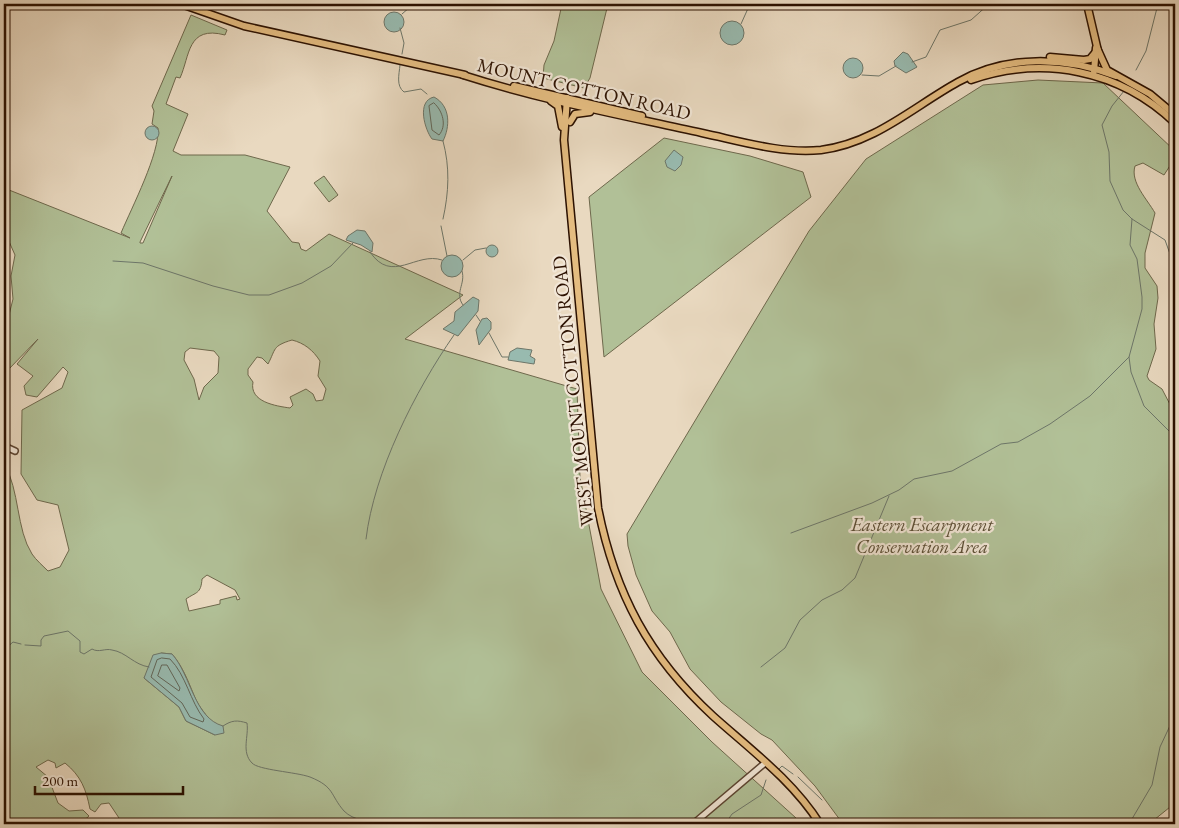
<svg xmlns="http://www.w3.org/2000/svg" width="1179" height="828" font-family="'EB Garamond',serif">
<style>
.green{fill:#b1c097;stroke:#6e684c;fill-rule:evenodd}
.water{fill:#98baaf;stroke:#6d7669}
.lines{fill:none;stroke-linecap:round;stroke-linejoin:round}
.shore{stroke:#626658;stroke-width:1}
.stream{stroke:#6d7669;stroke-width:1}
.minor-casing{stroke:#5b4330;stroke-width:8}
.major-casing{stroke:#2c1100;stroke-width:9}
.minor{stroke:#f1e6d6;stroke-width:5}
.major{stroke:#e4bc80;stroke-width:6}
.labels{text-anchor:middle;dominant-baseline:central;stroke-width:4.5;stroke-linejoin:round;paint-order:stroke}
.street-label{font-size:19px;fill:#2c1100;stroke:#f1e6d6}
.park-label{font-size:19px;font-style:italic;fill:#5b4e35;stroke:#f1e6d6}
</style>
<rect width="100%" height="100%" fill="#e9d9c0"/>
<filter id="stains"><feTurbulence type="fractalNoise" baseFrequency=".004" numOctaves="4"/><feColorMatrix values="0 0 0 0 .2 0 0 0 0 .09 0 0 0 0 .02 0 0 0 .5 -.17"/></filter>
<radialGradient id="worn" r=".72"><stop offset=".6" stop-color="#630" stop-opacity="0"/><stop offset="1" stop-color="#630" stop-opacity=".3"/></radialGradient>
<g class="green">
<path d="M562,4H608L590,78L584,88L543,78L544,65L554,41Z"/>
<path d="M191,15L227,30L225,35C187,25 190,56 180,78L176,77L166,104L188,114L173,151L181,155H245L290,167L267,211L292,242L299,243L301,249L306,251L329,234L463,295L405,339L577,389L580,477L601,589L642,672L712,742L796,818L799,824H123L109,803L101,804L95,812L90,809C86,789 81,776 65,763L56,768L55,763L48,760L36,767L48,777L58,803L69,811L83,810L89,816L80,824H4V463C20,491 16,529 32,554C36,560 43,566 48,571L60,567L69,550L58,505L37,500L21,474L22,410L62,388L68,372L63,367L37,397L26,395L24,386L33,376L17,364L38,339L8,370L7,388L4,392V335L13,299L11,276L15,255L7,237H4V188L130,238L121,233C132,207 160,153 158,128L152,124L154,111L152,106ZM172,176L143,243H140V242ZM292,340C304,343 313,350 320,361L318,376L326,389L323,400L316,401L313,394L306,389L290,397L293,405L290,408C276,406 249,402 253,382L248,375V369L257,357L262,358L268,364C276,349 272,346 292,340ZM190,348L214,351L219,357L218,373L204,387L199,400L194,379L184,360L185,352ZM207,575L235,590L240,599L237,600L236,596L220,600V604L189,611L186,599C196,592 201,594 202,579ZM161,653L172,654C184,668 189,684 196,700C203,714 212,718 215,735L186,721L179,707L144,678Z"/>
<path d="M1038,80L1103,83L1175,151L1173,161L1164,175L1143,163L1135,166C1130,182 1147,199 1155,213L1145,253V268L1157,286L1158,298L1154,324L1156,349L1147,376L1149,380L1162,389L1175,414V803L1149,824H843L815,786L772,740L761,734L721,702L690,669L670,632L652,611L636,575L628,546L627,534L809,231L866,159L983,85Z"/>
<path d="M664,138L750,156L803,172L811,197L604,357L589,197Z"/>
<path d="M324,176L338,195L329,202L314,183Z"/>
</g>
<g class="water">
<circle cx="394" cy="22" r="10"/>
<circle cx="732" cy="33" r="12"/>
<path d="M903,52L908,54L917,67L906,73L895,66L894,61Z"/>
<circle cx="853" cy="68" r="10"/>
<path d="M434,97C451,106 450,127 443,141L432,139C425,130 416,101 434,97Z"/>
<circle cx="152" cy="133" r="7"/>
<path d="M674,150L683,157L681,165L675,171L667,167L665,161Z"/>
<path d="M357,230L365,231L373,243L372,252L361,245L346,240L348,236Z"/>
<circle cx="492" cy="251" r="6"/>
<circle cx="452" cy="266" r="11"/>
<path d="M473,297L479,300L478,311L458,336L443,329L454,321L455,312Z"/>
<path d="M487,318L491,322V329L479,345L476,330L482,319Z"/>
<path d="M517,348L532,350L530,356L535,359L534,364L508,360L510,352Z"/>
<path d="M161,653L172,654C191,675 194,718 223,726L224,733L215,735L186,721L179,707L144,678L153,655Z"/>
</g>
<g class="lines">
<g class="shore">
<path d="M434,103C443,111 447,126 439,135L432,130L429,106Z"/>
<path d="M162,658L170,659C186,675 190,701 204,719L203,722L190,717L182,703L151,677L157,660Z"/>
<path d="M162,665H167L180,688L179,691L158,676Z"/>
</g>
<g class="stream">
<path d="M402,14L410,7L409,4"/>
<path d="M741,24L750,4"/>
<path d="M400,28L404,43L402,54"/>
<path d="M912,62L926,57L940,30L971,20L989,4"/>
<path d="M400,65C399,75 396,86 404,92L421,89L427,94"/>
<path d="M1136,70L1146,51L1158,4"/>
<path d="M862,75L879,76L896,66"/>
<path d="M1124,91L1112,106L1102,125L1109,152L1110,181L1123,210L1132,219L1165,240L1175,268"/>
<path d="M443,141C450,167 449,192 443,219"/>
<path d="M1132,219L1130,245L1137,259L1142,297V309L1129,357L1131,372L1144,406L1173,435L1175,441"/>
<path d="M441,226L447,256"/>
<path d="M370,252C392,285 416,251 442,260"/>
<path d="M463,260L475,250L486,248"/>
<path d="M113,261L143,263L213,286L249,295H269L302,283L331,266L353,243"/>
<path d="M462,271C466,284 454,293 463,305"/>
<path d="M476,315L480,321"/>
<path d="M489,333L502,357H508"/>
<path d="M791,533L872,503L899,490L914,479L952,471L1001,444L1018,442L1050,424L1090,396L1129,357"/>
<path d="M366,539C374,472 415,391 454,335"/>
<path d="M25,645L41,646V640L44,636L68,631L80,641V652L84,654L92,649C99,653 105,648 112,650C126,652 134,665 149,667"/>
<path d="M4,650L13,642L21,644"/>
<path d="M761,667L785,648L800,620L822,600L842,590L855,578L889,496"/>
<path d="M223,726C232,720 237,720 247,723C249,736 241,752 252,763C258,770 296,772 310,777C335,787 330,795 344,811C354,821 367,820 379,824"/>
<path d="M779,769L782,766L793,774"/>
<path d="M798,777L822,800"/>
<path d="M725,824L732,814L761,795L766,780"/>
<path d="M1129,824L1152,785L1160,747L1175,715"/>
</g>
<defs>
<g id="minor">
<path d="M4,446L15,451"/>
<path d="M693,824L765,763"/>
</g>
<g id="major">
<path d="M181,4L244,26L465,75"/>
<path d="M1087,4L1098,51"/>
<path d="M1097,48L1107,70L1150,94L1175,115"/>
<path d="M1050,57L1084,60L1090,59L1095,53"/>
<path d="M1094,71L1096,48"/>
<path d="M463,75C541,100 621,115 702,133C740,141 781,154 821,150C875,143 913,107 958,82C1006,55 1065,56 1116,76"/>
<path d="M971,80C1043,55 1120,70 1175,123"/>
<path d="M514,86L642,116"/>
<path d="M567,98L564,140L598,508C615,594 649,657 713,716C751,750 793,781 820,824"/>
<path d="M551,101L558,106L562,127"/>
<path d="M570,122L575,114L590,112"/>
</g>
</defs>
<use href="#minor" class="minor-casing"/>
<use href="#major" class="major-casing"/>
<use href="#minor" class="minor"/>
<use href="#major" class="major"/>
</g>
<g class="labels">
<g class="street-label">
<text transform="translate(584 89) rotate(13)">MOUNT COTTON ROAD</text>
<text transform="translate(573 391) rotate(-96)">WEST MOUNT COTTON ROAD</text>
</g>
<g class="park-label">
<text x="922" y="524">Eastern Escarpment<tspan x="922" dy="22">Conservation Area</tspan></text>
</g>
</g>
<rect width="1179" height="828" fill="none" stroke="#e9d9c0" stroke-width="20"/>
<rect x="5" y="5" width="1169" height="818" fill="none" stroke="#2c1100" stroke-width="2.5"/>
<rect x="10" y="10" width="1159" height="808" fill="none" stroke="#2c1100"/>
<path d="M35 786v8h148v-8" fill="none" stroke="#2c1100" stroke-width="2.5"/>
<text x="42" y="786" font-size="15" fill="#2c1100" stroke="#f1e6d6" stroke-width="4" paint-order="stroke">200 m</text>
<rect width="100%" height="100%" filter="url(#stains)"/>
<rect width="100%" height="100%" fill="url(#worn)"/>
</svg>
